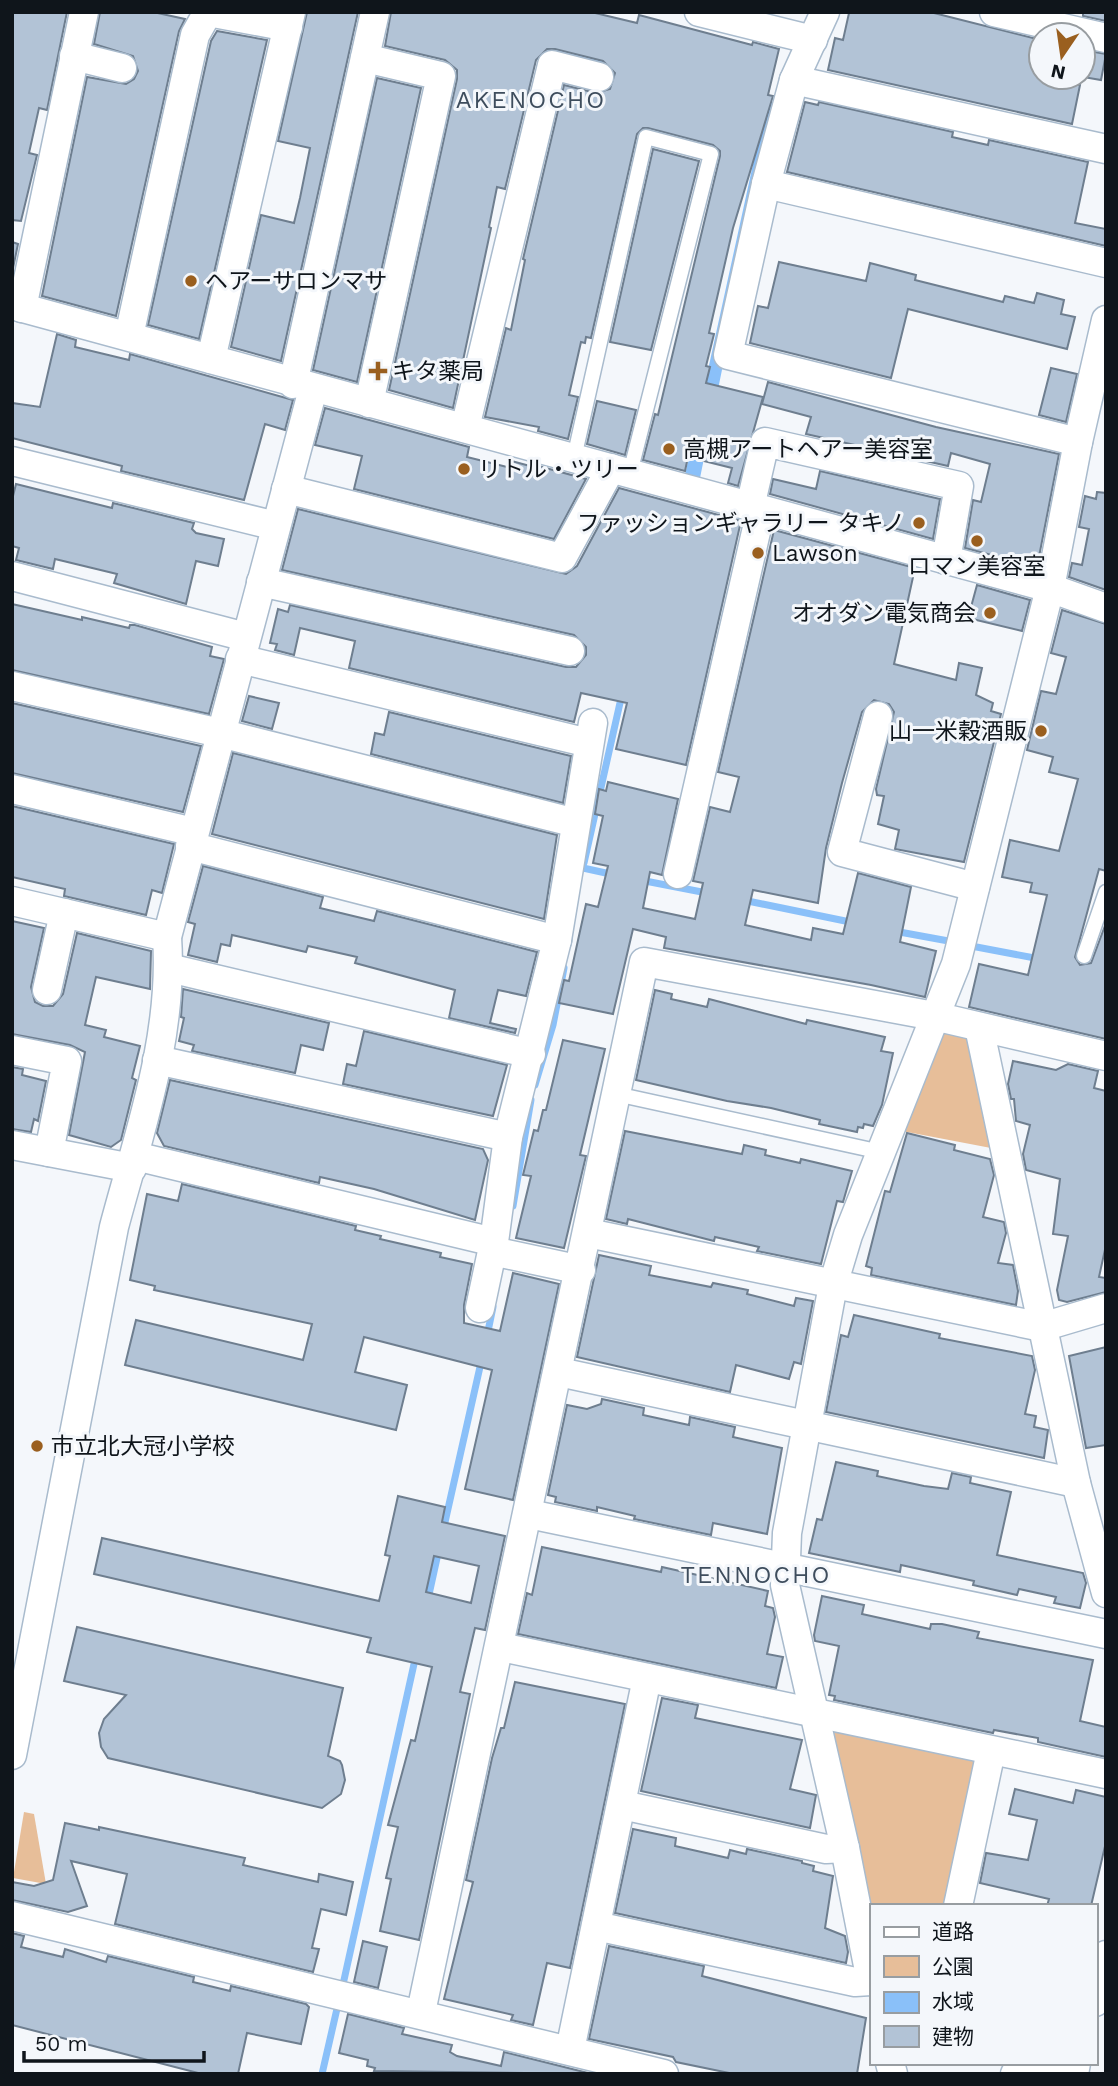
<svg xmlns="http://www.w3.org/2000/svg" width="1118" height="2086" font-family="'Work Sans','Noto Sans JP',sans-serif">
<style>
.green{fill:#e7be99}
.water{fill:#8ac0f9}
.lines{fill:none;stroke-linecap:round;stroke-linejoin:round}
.stream{stroke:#8ac0f9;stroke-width:7}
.building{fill:#b2c3d6;stroke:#6e7e8f;stroke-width:2;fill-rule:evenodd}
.service-casing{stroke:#a9bbcd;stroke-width:17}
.minor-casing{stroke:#a9bbcd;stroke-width:31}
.service{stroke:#fff;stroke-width:14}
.minor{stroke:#fff;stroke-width:28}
.poi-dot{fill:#9a5f1f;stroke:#f4f7fb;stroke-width:2.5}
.labels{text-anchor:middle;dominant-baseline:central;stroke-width:6;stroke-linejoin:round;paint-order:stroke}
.poi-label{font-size:23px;fill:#0f151b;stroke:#f4f7fb;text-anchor:start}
.neighbourhood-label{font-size:24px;letter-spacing:2px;fill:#3e4d5d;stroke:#f4f7fb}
</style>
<rect width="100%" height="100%" fill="#f4f7fb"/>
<g class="green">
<path d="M947,1029L961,1032L968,1041L991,1148L902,1131L938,1034Z"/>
<path d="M836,1724L975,1754L981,1764L949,1906H871V1909L830,1731Z"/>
<path d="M24,1812L34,1814L46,1884L13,1878Z"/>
</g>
<path class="water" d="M464,28L638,64L776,104L700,478L685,475L764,114L695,91Z"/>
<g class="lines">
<g class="stream">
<path d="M584,863L622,694"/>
<path d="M583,868L615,875"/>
<path d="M640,880L707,893"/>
<path d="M743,900L855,923"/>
<path d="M894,931L954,942"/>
<path d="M966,945L1040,959"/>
<path d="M535,1085L553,1025L564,968"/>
<path d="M513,1206L531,1100"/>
<path d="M487,1336L493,1307"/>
<path d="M443,1531L482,1358"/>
<path d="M428,1599L439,1549"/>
<path d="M342,1989L416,1655"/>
<path d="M322,2074L339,2000"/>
</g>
</g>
<g class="building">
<path d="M12,12H67L47,110L39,108L29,153L37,155L21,221L12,220Z"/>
<path d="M100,12H153L185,19L179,31L116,316L42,296L87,77L126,84L134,79L138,71L133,56L94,44Z"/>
<path d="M307,12H358L281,361L231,347L261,215L294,223L300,198L310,148L278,141Z"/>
<path d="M391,12H591L637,23L639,15L752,45L753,42L779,49L768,95L773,96L733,228L709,333L714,334L706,366L710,367L706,383L763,397L738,486L728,483L732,468L688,457L685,471L643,460L655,414L658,415L720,156V151L713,145L648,128H643L637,134L591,338L586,337L585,343L581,342L569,395L578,397L568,439L538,431L539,427L485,417L506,328L511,330L525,260L523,259L564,85L596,93L610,89L615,73L603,61L555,49H547L536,60L505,189L497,187L489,227L491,228L453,408L389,390L457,79V70L445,60L385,46Z"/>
<path d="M930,12L1041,40V77L1080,85L1072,124L828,70L835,38L843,40L849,13Z"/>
<path d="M1083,12H1106V21L1083,16Z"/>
<path d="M217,31L267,40L199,339L148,325L211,41Z"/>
<path d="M1083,50L1106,54L1101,80L1083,77Z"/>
<path d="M377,78L421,88L357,382L313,370Z"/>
<path d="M805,102L818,105L819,102L953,132L952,137L988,145L989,140L1088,162L1075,223L1106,229V246L787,172Z"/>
<path d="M653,149L699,161L651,350L610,342Z"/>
<path d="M12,242L18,244L12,273Z"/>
<path d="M779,262L866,281L870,263L916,275L915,280L1003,302L1005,296L1034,303L1037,293L1064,300L1061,314L1075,317L1067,349L908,309L891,378L750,343L758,306L768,308Z"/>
<path d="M57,334L76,340L75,347L129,360L130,354L293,400L285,430L265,424L244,500L121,471L122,466L12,438V403L40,407Z"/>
<path d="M1051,368L1077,374L1066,422L1039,415Z"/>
<path d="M768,382L936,427L1059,454L1037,567L965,548L973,500L981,502L990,464L951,453L948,466L806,434L811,417L762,404Z"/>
<path d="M597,401L636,410L625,455L587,444Z"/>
<path d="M325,408L469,447L467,457L507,467L508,460L530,466L531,464L586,479L554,539L354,489L362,456L315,445Z"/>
<path d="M820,471L940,499L933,539L770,494L773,479L816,489Z"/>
<path d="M16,484L112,508L113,503L194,523L192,529L196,533L224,539L218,566L196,561L186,604L114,583L117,574L55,559L53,569L16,560L19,548L12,546V500Z"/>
<path d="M619,488L741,521L686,765L616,749L627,703L581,693L574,722L349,668L355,641L300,628L294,655L275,650L277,644L270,643L278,609L288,612L290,605L566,667H576L586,655V647L574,635L282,570L298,509L566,574L577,566Z"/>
<path d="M1097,492L1106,493V590L1069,577L1072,563L1082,565L1089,529L1079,527L1085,496L1096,499Z"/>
<path d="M774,530L915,568L894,664L956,680L959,663L982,668L976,695L993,703L991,711L1001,714L964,862L895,849L899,830L878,824L884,796L877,795L876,789L894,712L889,704L874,700L862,712L842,783L826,848L818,903L753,890L745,925L811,940L813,928L843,934L858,873L911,887L900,942L936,951L925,997L871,985L664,948L666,937L633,929L613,1014L559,1003L564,980L569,981L586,904L598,907L608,866L593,863L603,816L595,814L599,789L606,791L608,782L678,799L662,875L650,872L643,908L695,919L703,883L693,881L710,807L730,812L739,777L718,772Z"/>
<path d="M977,585L1030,600L1022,631L968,618Z"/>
<path d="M12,604L82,620V617L129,628L130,625H135L212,647L210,656L224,659L209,714L12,670Z"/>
<path d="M1062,610L1106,624V871L1099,869L1075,957L1080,965L1091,963L1106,923V1039L969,1007L979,964L1028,975L1047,895L1030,892L1032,883L1002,877L1010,840L1059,851L1078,779L1049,772L1053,757L1027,750L1041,691L1056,694L1066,657L1051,653Z"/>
<path d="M249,696L279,703L272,729L242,721Z"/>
<path d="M12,703L201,746L183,812L12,773Z"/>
<path d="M389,712L571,756L563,803L371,754L375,733L384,735Z"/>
<path d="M233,753L557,835L544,919L212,834Z"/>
<path d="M12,806L174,844L162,893L152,890L146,915L64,896L65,889L12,877Z"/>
<path d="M203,866L323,897L320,908L374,921L377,911L537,952L526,996L498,990L490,1023L516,1029L515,1033L449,1018L455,990L355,963L357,957L308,946L306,952L232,935L230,946L221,944L217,962L188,955L195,924L188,922Z"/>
<path d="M12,921L44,928L31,987L35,1002L43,1006H53L63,994L77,933L151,951L150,989L96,977L85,1025L106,1030L104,1037L140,1046L132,1078L136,1080L121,1140L111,1147L69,1135L85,1052L70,1045L12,1034Z"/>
<path d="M183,989L329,1023L323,1050L301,1045L295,1073L192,1051L194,1045L179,1041L184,1018L181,1017Z"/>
<path d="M655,990L672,994L671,999L707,1007L709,999L806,1024L807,1020L885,1037L881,1051L893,1053L882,1105L873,1126L864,1124L863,1128L858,1127L857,1132L819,1124L820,1120L771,1108L727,1101L636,1080Z"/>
<path d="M364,1031L507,1065L493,1116L343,1084L347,1064L356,1066Z"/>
<path d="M563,1040L605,1049L580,1155L586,1156L564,1248L516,1238L531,1176L523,1175L534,1130L538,1131L543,1110H546Z"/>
<path d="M1013,1061L1056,1070L1068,1064L1098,1071L1094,1088L1106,1091V1245L1099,1277L1106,1278V1292L1067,1302L1059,1300L1057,1290L1068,1236L1053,1234L1060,1179L1026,1170L1023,1154L1030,1125L1016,1121L1014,1099H1011L1008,1084Z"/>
<path d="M12,1067L23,1069L22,1075L46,1081L38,1121L34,1119L31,1132L12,1129Z"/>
<path d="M170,1080L483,1149L488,1160L475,1220L374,1189L320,1177L319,1183L164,1146L157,1133Z"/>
<path d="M625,1131L742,1154L744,1145L766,1150L765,1155L800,1163L801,1159L852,1171L843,1202L837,1201L821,1264L757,1251L759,1247L715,1237L714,1241L628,1219L627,1224L606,1219Z"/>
<path d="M907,1133L955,1145L954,1150L990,1159L994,1175L983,1217L1004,1222L1006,1233L998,1263L1013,1265L1018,1291L1016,1305L871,1275L872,1268L866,1266L885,1191L890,1192Z"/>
<path d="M182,1184L356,1226L355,1230L381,1236L380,1239L441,1253L440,1257L472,1264L464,1305V1323L500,1331L513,1273L559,1284L513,1500L465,1489L492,1370L364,1337L355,1372L407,1385L396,1430L125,1365L136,1320L303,1360L312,1324L154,1290L155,1286L130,1280L147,1194L178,1201Z"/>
<path d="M599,1255L651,1266L649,1275L711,1287L713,1283L748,1290L747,1294L794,1306L796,1298L813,1301L801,1364L794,1362L789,1379L736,1365L730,1392L577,1357Z"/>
<path d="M854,1315L940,1334L939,1338L1032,1356L1035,1370L1025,1414L1036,1416L1034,1427L1048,1430L1044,1458L826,1412L841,1335L848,1337Z"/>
<path d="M1106,1347V1445L1086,1448L1069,1356Z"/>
<path d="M602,1399L644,1408L643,1415L689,1425L690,1417L735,1427L733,1437L782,1448L767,1534L713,1523L711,1535L634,1519L635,1516L597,1507V1511L555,1502L556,1497L548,1495L567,1405L587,1409L601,1404Z"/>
<path d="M836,1462L878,1471L877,1476L924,1486L948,1489L952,1473L971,1477L970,1483L1011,1492L997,1555L1083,1573L1086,1583L1080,1608L1054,1603L1056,1597L1019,1589L1017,1595L973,1585L974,1581L901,1565L900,1572L809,1553L817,1519L822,1520Z"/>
<path d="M398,1496L445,1507L442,1522L505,1536L485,1630L475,1628L460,1692L470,1694L419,1940L380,1931L391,1879L386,1878L398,1827L388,1825L411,1740L415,1741L432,1667L367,1652L371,1638L94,1574L102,1538L379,1601L390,1556L385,1555ZM434,1556L479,1566L471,1603L426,1592Z"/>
<path d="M542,1547L661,1572L662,1567L768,1591L765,1606L773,1608L775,1617L767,1654L783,1657L776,1688L518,1634L527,1593L532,1595Z"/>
<path d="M822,1596L864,1605L862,1614L930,1629L931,1624H942L979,1632L977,1638L1093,1660L1080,1721L1106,1727V1757L1038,1742V1738L994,1730L993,1733L834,1700L835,1696L829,1695L839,1646L815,1641L814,1635Z"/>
<path d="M77,1627L343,1688L328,1756L340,1761L342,1765L345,1780L341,1794L322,1808L108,1758L101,1747L99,1733L104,1719L126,1695L64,1681Z"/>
<path d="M515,1682L625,1704L570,1968L547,1963L533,2025L511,2020L513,2015L444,1999L473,1882L466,1880L492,1758L501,1728H504Z"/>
<path d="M662,1698L698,1705L695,1718L802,1740L790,1789L816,1795L810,1828L641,1791Z"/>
<path d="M1015,1789L1073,1803L1076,1790L1106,1797V1842L1091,1906H1047L1049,1899L980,1883L986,1853L1028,1860L1037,1820L1009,1814Z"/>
<path d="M65,1823L99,1830V1827L245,1858L243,1865L318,1882L319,1874L353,1882L346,1915L321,1909L312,1948L319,1949L313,1972L115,1924L127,1874L71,1861L87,1906L68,1912L12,1900V1882L34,1886L53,1880Z"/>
<path d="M633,1829L676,1838L675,1846L728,1858L730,1850L746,1854L747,1849L802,1861V1863L814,1866L813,1871L833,1876L825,1928L845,1936L848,1952L846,1963L615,1913Z"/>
<path d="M12,1933L24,1936L21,1947L63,1957L65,1949L106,1962L108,1956L194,1977L193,1982L230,1991L231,1986L306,2004L309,2007L301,2044L247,2033L238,2074H202L12,2025Z"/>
<path d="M363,1941L387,1947L378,1988L354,1982Z"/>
<path d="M609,1946L704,1966L702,1976L866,2018L857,2074H734L676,2062L673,2057L589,2039Z"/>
<path d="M348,2014L404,2028L402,2034L452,2045L450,2052L457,2056L501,2066L504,2052L592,2074L374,2071L375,2068L367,2066L368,2060L339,2053Z"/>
</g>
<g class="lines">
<defs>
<g id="service">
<path d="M574,458L646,137L711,154L630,473"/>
<path d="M1084,956L1106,892"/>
<path d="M616,1094L881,1152"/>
</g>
<g id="minor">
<path d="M208,12L288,27"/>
<path d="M699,12L813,40"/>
<path d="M825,12L794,80L766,184L728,355L1078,442"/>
<path d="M994,12L1106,38"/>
<path d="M74,56L122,68"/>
<path d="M365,58L441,76L369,403"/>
<path d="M794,80L1106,149"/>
<path d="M766,184L1106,263"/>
<path d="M12,305L1050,588L1106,608"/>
<path d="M22,308L84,12"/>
<path d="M129,336L195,35L208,12"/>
<path d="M211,359L291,12"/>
<path d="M293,384L375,12"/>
<path d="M465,428L552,65L599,77"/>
<path d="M12,461L276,526"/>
<path d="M286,489L562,558L611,468"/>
<path d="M750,507L765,442L959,486L946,560"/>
<path d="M12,576L246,637"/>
<path d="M261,582L570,651"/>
<path d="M240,659L589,743"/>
<path d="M12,686L220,733L576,823"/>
<path d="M878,716L842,852L975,887"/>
<path d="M12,789L194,832"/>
<path d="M190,846L557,940L508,1137L494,1242L480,1308"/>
<path d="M678,874L761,510"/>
<path d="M12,901L167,937"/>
<path d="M557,940L593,723"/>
<path d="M169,968L531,1054"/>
<path d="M47,990L64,913"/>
<path d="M979,1027L1076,1483L1106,1593"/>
<path d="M12,1050L67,1061L49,1152"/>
<path d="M157,1060L508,1137"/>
<path d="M12,1145L132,1168"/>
<path d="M135,1156L494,1242"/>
<path d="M588,1233L1042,1327L1106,1308"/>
<path d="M492,1251L581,1270"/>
<path d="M559,1372L1076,1483"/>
<path d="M529,1514L1106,1634"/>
<path d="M501,1647L1106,1774"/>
<path d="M12,1755L114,1227C139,1133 174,1036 167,937L313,389"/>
<path d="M622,1805L826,1849L845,1848"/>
<path d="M958,1906L991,1751"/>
<path d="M12,1916L664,2074"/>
<path d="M596,1926L855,1982L871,1981"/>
<path d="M871,1981L845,1848L785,1585L787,1533L833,1285L848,1235L956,964L1050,588L1078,442L1106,320"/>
<path d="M1095,2002L1106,1955"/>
<path d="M421,2012L644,962L934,1016L1106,1056"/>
<path d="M570,2050L647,1678"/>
<path d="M890,2063L893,2074"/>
<path d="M1015,2074L1053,2063"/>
<path d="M1074,2074L1076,2063"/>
</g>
</defs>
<use href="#service" class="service-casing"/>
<use href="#minor" class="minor-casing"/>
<use href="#service" class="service"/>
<use href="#minor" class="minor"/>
</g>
<g class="poi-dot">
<circle cx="191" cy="281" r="7"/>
<path d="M374.5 360.5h7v7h7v7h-7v7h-7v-7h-7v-7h7z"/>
<circle cx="669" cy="449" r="7"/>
<circle cx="464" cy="469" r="7"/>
<circle cx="919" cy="523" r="7"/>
<circle cx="977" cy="541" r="7"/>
<circle cx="758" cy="553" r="7"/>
<circle cx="990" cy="613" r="7"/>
<circle cx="1041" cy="731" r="7"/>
<circle cx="37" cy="1446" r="7"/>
</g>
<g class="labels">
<g class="poi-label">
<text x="205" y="281">ヘアーサロンマサ</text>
<text x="392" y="371">キタ薬局</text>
<text x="683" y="449">高槻アートヘアー美容室</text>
<text x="478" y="469">リトル・ツリー</text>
<text x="905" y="523" text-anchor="end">ファッションギャラリー タキノ</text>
<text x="772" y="553">Lawson</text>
<text x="977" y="566" text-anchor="middle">ロマン美容室</text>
<text x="976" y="613" text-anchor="end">オオダン電気商会</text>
<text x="1027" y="731" text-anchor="end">山一米穀酒販</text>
<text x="51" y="1446">市立北大冠小学校</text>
</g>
<g class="neighbourhood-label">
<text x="531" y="100">AKENOCHO</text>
<text x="756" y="1575">TENNOCHO</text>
</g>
</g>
<rect width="1118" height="2086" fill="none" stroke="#0f151b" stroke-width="28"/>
<rect x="870" y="1904" width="228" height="161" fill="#f4f7fb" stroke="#989da1" stroke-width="2"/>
<rect x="884" y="1927" width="35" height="10" fill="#ffffff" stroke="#989da1" stroke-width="2"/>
<text x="932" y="1939" font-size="21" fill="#0f151b">道路</text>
<rect x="884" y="1956" width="35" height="21" fill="#e7be99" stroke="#989da1" stroke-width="2"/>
<text x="932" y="1974" font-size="21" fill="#0f151b">公園</text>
<rect x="884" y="1992" width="35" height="21" fill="#8ac0f9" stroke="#989da1" stroke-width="2"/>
<text x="932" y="2009" font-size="21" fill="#0f151b">水域</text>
<rect x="884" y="2026" width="35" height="21" fill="#b2c3d6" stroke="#989da1" stroke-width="2"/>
<text x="932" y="2044" font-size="21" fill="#0f151b">建物</text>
<g transform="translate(1062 56) rotate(193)"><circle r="33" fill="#f4f7fb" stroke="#989da1" stroke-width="2"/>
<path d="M0-5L12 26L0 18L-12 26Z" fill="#9a5f1f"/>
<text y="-10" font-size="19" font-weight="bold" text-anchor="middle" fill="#0f151b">N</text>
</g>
<path d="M24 2051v10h180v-10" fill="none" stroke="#0f151b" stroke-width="3.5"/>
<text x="35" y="2051" font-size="21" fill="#0f151b" stroke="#f4f7fb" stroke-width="5" paint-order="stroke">50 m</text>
</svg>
